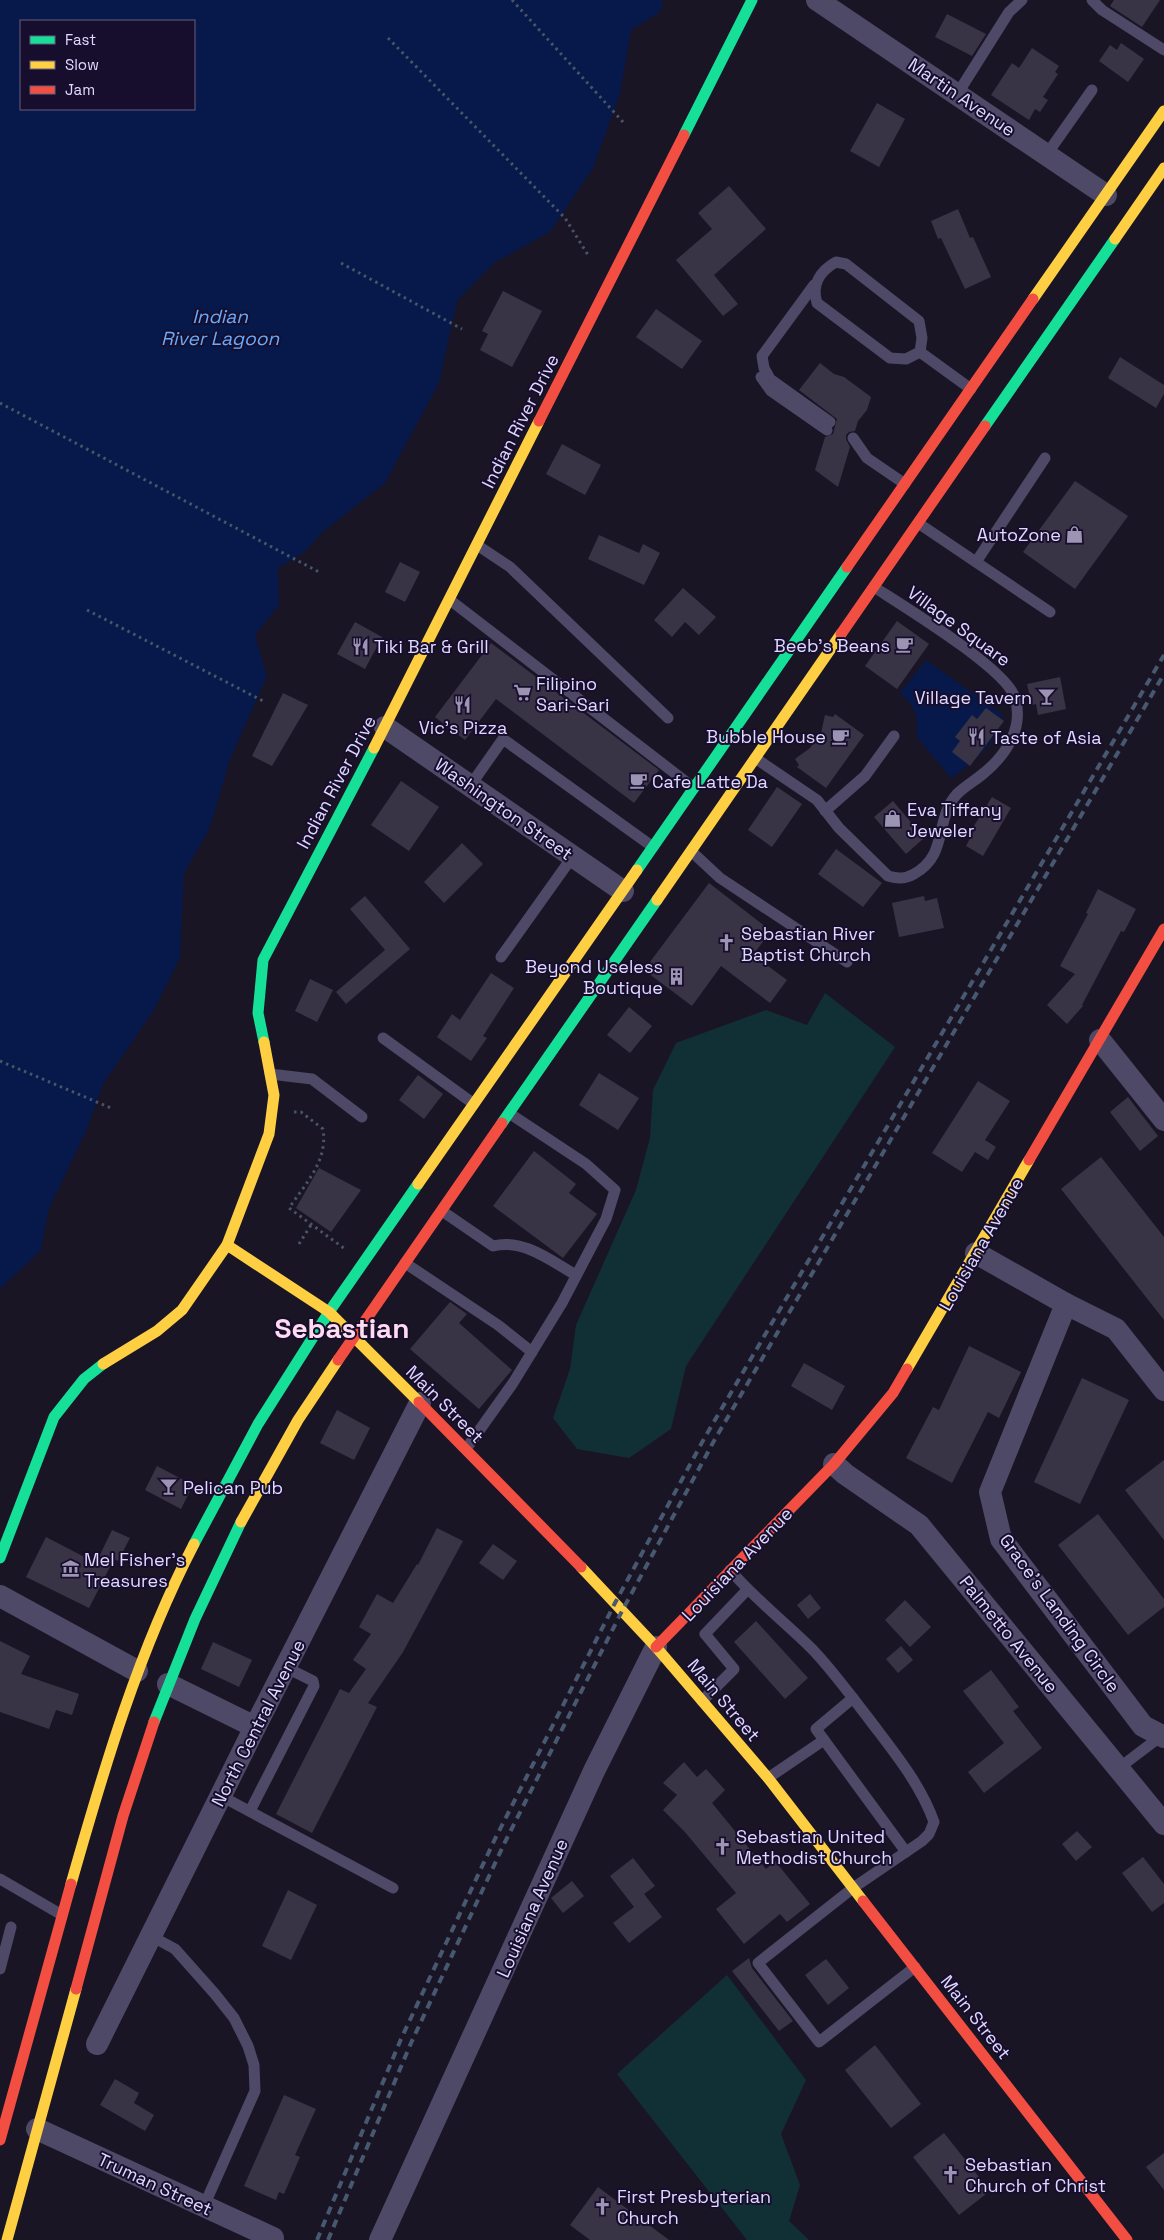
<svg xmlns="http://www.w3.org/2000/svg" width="1164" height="2240" font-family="'Space Grotesk',sans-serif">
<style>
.green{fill:#113035}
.water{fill:#06194a;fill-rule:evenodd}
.building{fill:#393346}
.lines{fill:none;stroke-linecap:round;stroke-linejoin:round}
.path{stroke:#485567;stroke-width:3;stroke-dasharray:2.5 4;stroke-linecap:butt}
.lane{stroke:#4d4966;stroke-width:11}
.street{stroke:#4d4966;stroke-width:22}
.fast{stroke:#16e098;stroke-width:11}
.slow{stroke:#ffcf43;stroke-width:11}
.jam{stroke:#f24e42;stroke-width:11}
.rail{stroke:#475870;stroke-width:4;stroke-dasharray:8 6;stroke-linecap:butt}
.labels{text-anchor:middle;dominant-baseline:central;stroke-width:4;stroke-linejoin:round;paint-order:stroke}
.street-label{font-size:18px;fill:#e0d9ff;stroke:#160e2c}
.poi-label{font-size:18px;fill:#e0d9ff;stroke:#160e2c;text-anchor:start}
.water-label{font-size:19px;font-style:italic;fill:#67abff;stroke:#160e2c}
.town-label{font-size:28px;font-weight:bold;fill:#ffdbef;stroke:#160e2c}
</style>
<rect width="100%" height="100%" fill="#1a1525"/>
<g class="green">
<path d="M825,993L895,1047L686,1366L671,1429L629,1458L577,1449L553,1418L570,1369L576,1325L636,1190L650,1138L653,1090L676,1043L766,1010L807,1025Z"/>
<path d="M727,1975L806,2080L781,2134L800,2185L789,2221L809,2240H747L617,2074Z"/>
</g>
<g class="water">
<path d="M0,0H663L660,12L631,30L620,94L593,168L550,232L494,263L457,301L439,383L385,483L324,531L303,553L278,568L279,605L255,635L267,676L231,757L209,830L184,873L180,958L154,1010L103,1084L87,1129L48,1211L41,1250L0,1289ZM194,21V109H21V21Z"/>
<path d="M926,660L1003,715C997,742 973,764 951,778L916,736C920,718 914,705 900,693Z"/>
</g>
<g class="building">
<path d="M1114,0H1160L1142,27L1110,6Z"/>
<path d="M947,14L986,34L972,56L935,37Z"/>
<path d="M1121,43L1144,59L1128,82L1099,61L1110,45L1117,50Z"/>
<path d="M1032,48L1059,66L1055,72L1058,74L1043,97L1048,100L1040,112L1035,109L1029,120L991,95L1012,63L1019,68Z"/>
<path d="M877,103L905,119L879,167L850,151Z"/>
<path d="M729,186L766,229L714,275L738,304L723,316L676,260L712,229L698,213Z"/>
<path d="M958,209L970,238L973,237L991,277L965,289L941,238L938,239L931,221Z"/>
<path d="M503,291L542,311L512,367L480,350L488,334L482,331Z"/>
<path d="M656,309L702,341L682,369L636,337Z"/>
<path d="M1120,357L1164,385V394L1156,408L1108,378Z"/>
<path d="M820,363L834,374L844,377L871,397L867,410L858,421L855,431L849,432L846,435V439L850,447L838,487L815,470L825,437L833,434L837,419L799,390Z"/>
<path d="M562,444L601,465L585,495L546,474Z"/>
<path d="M1075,481L1128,516L1075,589L1023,552Z"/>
<path d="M599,535L639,553L643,544L660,553L644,585L588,559Z"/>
<path d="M400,562L420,572L405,602L385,592Z"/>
<path d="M683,588L716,617L699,635L685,622L672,637L654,620Z"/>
<path d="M897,621L929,644L897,689L865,666Z"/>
<path d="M355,622L382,637L365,669L337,654Z"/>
<path d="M491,643L659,770L634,803L496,699L465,740L435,717Z"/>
<path d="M1060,677L1066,709L1038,715L1036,704L1032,705L1027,684Z"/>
<path d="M283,693L308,705L272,766L252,756Z"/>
<path d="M986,708L1004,721L970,766L952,752L960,741L955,737L972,715L977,719Z"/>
<path d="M835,714L864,735L826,788L797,767L799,765L795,759L810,748L821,733L825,715L833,717Z"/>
<path d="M401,781L439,807L409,851L371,825Z"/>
<path d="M777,787L802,804L772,847L748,830Z"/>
<path d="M992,797L1011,808L983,856L966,846L974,831L972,829Z"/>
<path d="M893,801L924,838L906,854L874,817Z"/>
<path d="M462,843L483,864L444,903L424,882Z"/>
<path d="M836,849L882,883L863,907L818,874Z"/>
<path d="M709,883L771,931L753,955L787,980L770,1003L721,966L692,1006L644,970Z"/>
<path d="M1098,889L1136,909L1124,932L1121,931L1082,1005L1083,1006L1067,1024L1047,1005L1075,974L1060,966L1088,914L1086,913Z"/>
<path d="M365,896L410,949L346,1004L336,992L385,950L350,909Z"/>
<path d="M924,896L925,901L937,898L944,928L899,937L892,903Z"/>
<path d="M491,973L514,988L483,1036L487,1038L471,1061L437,1037L452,1014L460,1020Z"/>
<path d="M310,979L333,990L317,1022L295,1011Z"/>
<path d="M629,1007L652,1026L630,1053L607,1035Z"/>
<path d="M599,1073L639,1098L618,1130L579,1105Z"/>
<path d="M418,1075L443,1094L424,1119L399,1100Z"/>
<path d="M978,1081L1010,1101L985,1140L996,1147L988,1160L975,1152L962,1172L932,1153Z"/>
<path d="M1128,1097L1158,1136L1140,1151L1110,1112Z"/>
<path d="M534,1151L576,1184L569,1193L597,1214L563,1258L493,1206Z"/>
<path d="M1101,1157L1164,1237V1320L1061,1189Z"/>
<path d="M319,1168L361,1190L331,1232L296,1208Z"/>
<path d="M450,1302L467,1314L459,1323L512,1370L479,1409L410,1349Z"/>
<path d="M969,1346L1021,1372L999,1418L988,1412L952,1483L906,1458L933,1407L939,1410Z"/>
<path d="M804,1363L845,1386L832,1410L791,1386Z"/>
<path d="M1082,1378L1129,1400L1080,1504L1034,1482Z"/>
<path d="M337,1410L370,1428L354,1460L320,1443Z"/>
<path d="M1164,1460V1540L1125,1490Z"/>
<path d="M157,1466L193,1485L181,1509L145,1490Z"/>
<path d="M1098,1514L1164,1599V1607L1128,1635L1058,1545Z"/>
<path d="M437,1528L463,1541L403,1652L368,1703L377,1707L312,1833L276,1814L340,1689L349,1693L366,1669L353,1660L371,1634L359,1627L377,1594L393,1603L417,1564L418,1565Z"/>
<path d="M112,1530L130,1538L118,1561L114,1559L89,1608L26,1577L46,1537L96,1563Z"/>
<path d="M493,1544L517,1561L503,1580L479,1563Z"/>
<path d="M810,1594L821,1608L808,1619L797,1605Z"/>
<path d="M905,1600L931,1627L910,1647L885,1620Z"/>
<path d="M756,1621L808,1678L785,1699L734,1642Z"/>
<path d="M0,1641L30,1656L21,1674L79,1694L72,1715L56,1710L49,1729L0,1712Z"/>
<path d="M213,1642L252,1660L239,1687L201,1669Z"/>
<path d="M901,1646L913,1660L898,1673L886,1659Z"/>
<path d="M991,1670L1019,1707L1013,1711L1042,1748L984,1793L968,1772L1004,1743L963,1691Z"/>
<path d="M684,1762L697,1777L706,1769L725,1790L712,1803L766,1869L775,1861L810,1904L787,1922L780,1914L744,1944L716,1909L736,1893L684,1831L663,1810L677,1795L663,1783Z"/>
<path d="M1077,1831L1092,1847L1076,1861L1062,1844Z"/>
<path d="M1143,1857L1164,1884V1903L1152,1912L1122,1873Z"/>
<path d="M633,1858L655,1886L644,1894L662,1917L629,1943L613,1923L634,1907L610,1876Z"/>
<path d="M572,1881L584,1896L563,1913L551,1898Z"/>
<path d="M288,1890L317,1905L291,1960L262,1946Z"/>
<path d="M749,1958L752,1968L793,2021L779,2031L732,1971Z"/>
<path d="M826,1959L849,1988L828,2005L805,1975Z"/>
<path d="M875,2045L921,2104L891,2128L845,2070Z"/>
<path d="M115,2079L139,2093L134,2103L154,2115L145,2131L100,2105Z"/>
<path d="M284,2095L316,2109L295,2155L300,2157L284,2194L279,2192L276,2200L244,2186Z"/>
<path d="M944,2133L990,2191L959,2215L913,2157Z"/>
<path d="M1164,2153V2190L1146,2167Z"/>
<path d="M598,2187L669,2240H590L570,2225Z"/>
</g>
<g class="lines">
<g class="path">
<path d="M512,0L623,122"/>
<path d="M388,38L565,218L588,255"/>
<path d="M341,263L462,329"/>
<path d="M0,403L319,572"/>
<path d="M87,610L265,702"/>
<path d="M0,1061L111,1108"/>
<path d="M294,1112H301L323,1129C328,1161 306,1183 289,1208L345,1249"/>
<path d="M299,1244L311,1225"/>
</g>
<g class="lane">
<path d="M1092,0L1102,10L1164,50"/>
<path d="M958,93L1009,12L1022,0"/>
<path d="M1047,154L1092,90"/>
<path d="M836,262L846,264L919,321L922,338L920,352L906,359L890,358L817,303C811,285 820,271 836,262Z"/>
<path d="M814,285L762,356L764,368L770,379L830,422"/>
<path d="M920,352L971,389"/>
<path d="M761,377L771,391L827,430"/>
<path d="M853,438L867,458L905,484"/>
<path d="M918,523L1050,612"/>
<path d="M477,545L510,567L668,718"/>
<path d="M976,562L1045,458"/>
<path d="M450,600L694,788"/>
<path d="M755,758L817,800L839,828L888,876C898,879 905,879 914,874C949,855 934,819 957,794C965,786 976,780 984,773C1007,754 1024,727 1015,698C1007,669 903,606 874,587"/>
<path d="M470,786L503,739L653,847"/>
<path d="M825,811L865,776L894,736"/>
<path d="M691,851L720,878L847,962"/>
<path d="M501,957L573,856"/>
<path d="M383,1038L474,1104"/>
<path d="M270,1074L312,1079L362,1117"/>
<path d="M442,1211L493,1246C523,1238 551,1261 576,1275"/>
<path d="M405,1263L498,1325L532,1352"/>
<path d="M466,1449L513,1383L562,1303L606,1219L615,1190L586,1164L509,1113"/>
<path d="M730,1570C756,1600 786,1623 813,1650C833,1671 851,1696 869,1719C893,1751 920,1783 934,1822L929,1834L922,1841L853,1888L758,1963L819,2042L915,1967"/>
<path d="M853,1698L816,1729L906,1852"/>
<path d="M702,1701L734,1669L705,1634L747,1590"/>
<path d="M1119,1768L1161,1736"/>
<path d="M768,1778L824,1740"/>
<path d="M221,1796L393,1888"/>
<path d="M250,1811L314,1686L313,1681L285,1667"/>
<path d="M0,1879L62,1915"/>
<path d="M151,1936L175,1949L215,1994L234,2018L248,2046L254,2065L255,2091L204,2206"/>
<path d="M0,1969L11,1927"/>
</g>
<g class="street">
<path d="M817,0L1106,195"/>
<path d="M385,727L623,891"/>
<path d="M1100,1040L1164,1120"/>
<path d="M976,1253L1066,1304L1116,1329L1164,1390"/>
<path d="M1066,1304L990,1492L1001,1539L1143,1726L1164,1737"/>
<path d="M834,1464L845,1474L919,1525L1164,1824"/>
<path d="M0,1596L137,1671"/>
<path d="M168,1684L255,1727"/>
<path d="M97,2044L255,1727L420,1403"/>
<path d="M37,2129L273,2238"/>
<path d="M380,2240L594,1771L656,1647"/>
</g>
<g class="fast">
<path d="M684,135L752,0"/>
<path d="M985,426L1115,239"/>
<path d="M637,870L847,567"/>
<path d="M264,1042L258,1013L263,960L374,748"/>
<path d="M502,1123L657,900"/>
<path d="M194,1544L258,1424L329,1312L418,1184"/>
<path d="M0,1558L54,1417L84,1379L103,1364"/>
<path d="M154,1722L195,1619L241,1522"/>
</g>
<g class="slow">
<path d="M1115,239L1164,168"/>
<path d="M1033,299L1164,111"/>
<path d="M374,748L539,421"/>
<path d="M657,900L841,634"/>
<path d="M418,1184L637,870"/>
<path d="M227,1245L329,1312L419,1402"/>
<path d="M103,1364L157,1331L182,1310L227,1245L269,1134L274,1095L264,1042"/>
<path d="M907,1369L1029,1160"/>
<path d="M241,1522L298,1420L338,1360"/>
<path d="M581,1567L656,1647L768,1778L863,1901"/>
<path d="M71,1884C104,1768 138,1652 194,1544"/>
<path d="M7,2240L76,1989"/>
</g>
<g class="jam">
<path d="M539,421L684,135"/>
<path d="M847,567L1033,299"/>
<path d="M841,634L985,426"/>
<path d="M1029,1160L1164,929"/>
<path d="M338,1360L502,1123"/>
<path d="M419,1402L581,1567"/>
<path d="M656,1647L834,1464L893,1393L907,1369"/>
<path d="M863,1901L1127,2240"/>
<path d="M76,1989L123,1816L154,1722"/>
<path d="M0,2140L71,1884"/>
</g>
<g class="rail">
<path d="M317,2240L401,2039L494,1841L615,1603L705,1437L1164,655"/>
<path d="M328,2240L411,2043L505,1842L622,1611L715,1439L1164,674"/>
</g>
</g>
<defs>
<symbol id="shop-bare" viewBox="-9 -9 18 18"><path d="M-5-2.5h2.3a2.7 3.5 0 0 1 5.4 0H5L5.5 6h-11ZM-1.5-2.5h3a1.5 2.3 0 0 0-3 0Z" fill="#9b94b3" stroke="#160e2c" stroke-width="2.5" paint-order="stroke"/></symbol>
<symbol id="cafe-bare" viewBox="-9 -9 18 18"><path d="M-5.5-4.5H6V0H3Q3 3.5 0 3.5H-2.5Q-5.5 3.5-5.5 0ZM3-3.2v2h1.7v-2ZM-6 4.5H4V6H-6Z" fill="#9b94b3" stroke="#160e2c" stroke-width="2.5" paint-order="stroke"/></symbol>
<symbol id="restaurant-bare" viewBox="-9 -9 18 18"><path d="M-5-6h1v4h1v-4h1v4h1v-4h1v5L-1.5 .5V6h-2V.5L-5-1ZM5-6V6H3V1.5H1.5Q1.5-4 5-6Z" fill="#9b94b3" stroke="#160e2c" stroke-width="2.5" paint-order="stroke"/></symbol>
<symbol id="supermarket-bare" viewBox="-9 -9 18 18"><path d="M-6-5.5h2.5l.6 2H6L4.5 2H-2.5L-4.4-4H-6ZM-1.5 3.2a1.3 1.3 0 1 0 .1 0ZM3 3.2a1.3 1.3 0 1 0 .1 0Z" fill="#9b94b3" stroke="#160e2c" stroke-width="2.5" paint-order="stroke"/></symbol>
<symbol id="bar-bare" viewBox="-9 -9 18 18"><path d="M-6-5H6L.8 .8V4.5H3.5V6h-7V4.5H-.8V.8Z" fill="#9b94b3" stroke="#160e2c" stroke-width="2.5" paint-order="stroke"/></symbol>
<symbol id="church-bare" viewBox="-9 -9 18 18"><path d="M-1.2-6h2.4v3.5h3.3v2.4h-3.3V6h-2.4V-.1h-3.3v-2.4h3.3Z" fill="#9b94b3" stroke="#160e2c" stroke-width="2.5" paint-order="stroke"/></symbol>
<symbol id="building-bare" viewBox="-9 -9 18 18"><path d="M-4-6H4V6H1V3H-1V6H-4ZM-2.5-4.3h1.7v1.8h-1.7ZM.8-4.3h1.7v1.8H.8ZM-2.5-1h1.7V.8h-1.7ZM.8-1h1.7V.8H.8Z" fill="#9b94b3" stroke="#160e2c" stroke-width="2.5" paint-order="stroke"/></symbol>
<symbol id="museum-bare" viewBox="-9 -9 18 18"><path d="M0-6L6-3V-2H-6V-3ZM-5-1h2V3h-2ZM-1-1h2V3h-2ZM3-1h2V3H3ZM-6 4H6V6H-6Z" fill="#9b94b3" stroke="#160e2c" stroke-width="2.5" paint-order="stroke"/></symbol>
</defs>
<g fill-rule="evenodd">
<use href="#shop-bare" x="1062" y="522" width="25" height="25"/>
<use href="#cafe-bare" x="892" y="632" width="25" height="25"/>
<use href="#restaurant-bare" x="348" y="634" width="25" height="25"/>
<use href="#supermarket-bare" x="510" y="680" width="25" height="25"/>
<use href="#bar-bare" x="1034" y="684" width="25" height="25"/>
<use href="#restaurant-bare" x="450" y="692" width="25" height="25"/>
<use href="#cafe-bare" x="828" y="724" width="25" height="25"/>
<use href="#restaurant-bare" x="964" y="724" width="25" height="25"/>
<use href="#cafe-bare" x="626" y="768" width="25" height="25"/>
<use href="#shop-bare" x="880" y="806" width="25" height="25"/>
<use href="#church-bare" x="714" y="930" width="25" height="25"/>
<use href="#building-bare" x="664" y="964" width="25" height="25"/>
<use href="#bar-bare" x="156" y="1474" width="25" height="25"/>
<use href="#museum-bare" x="58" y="1556" width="25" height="25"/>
<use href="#church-bare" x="710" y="1834" width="25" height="25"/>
<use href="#church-bare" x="938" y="2162" width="25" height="25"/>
<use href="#church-bare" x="590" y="2194" width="25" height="25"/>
</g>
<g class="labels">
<g class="street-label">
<text transform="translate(962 97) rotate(34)">Martin Avenue</text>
<text transform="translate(520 421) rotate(-63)">Indian River Drive</text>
<text transform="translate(959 626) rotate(36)">Village Square</text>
<text transform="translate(336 782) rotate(-62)">Indian River Drive</text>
<text transform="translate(504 809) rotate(35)">Washington Street</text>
<text transform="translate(981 1244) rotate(-60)">Louisiana Avenue</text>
<text transform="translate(445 1404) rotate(45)">Main Street</text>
<text transform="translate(737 1564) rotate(-46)">Louisiana Avenue</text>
<text transform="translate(1060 1613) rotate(54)">Grace's Landing Circle</text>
<text transform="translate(1009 1634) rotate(51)">Palmetto Avenue</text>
<text transform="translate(724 1700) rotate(50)">Main Street</text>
<text transform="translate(258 1723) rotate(-63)">North Central Avenue</text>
<text transform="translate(532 1908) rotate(-66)">Louisiana Avenue</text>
<text transform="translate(976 2017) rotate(52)">Main Street</text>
<text transform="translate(155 2184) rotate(25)">Truman Street</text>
</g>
<g class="poi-label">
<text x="1061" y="534" text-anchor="end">AutoZone</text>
<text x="890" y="645" text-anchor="end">Beeb's Beans</text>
<text x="374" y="646">Tiki Bar &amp; Grill</text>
<text x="536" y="683">Filipino<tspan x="536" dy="21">Sari-Sari</tspan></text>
<text x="1032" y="697" text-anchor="end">Village Tavern</text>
<text x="463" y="727" text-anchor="middle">Vic's Pizza</text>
<text x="826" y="736" text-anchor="end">Bubble House</text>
<text x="991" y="737">Taste of Asia</text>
<text x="652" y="781">Cafe Latte Da</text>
<text x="907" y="809">Eva Tiffany<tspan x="907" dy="21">Jeweler</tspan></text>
<text x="741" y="933">Sebastian River<tspan x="741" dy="21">Baptist Church</tspan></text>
<text x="663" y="966" text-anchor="end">Beyond Useless<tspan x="663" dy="21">Boutique</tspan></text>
<text x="183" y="1487">Pelican Pub</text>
<text x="84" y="1559">Mel Fisher's<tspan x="84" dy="21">Treasures</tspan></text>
<text x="736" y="1836">Sebastian United<tspan x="736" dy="21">Methodist Church</tspan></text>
<text x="965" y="2164">Sebastian<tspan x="965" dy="21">Church of Christ</tspan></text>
<text x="617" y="2196">First Presbyterian<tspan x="617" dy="21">Church</tspan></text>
</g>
<g class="water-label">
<text x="220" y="316">Indian<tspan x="220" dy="22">River Lagoon</tspan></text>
</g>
<g class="town-label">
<text x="342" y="1328">Sebastian</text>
</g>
</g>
<rect x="20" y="20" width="175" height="90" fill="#160e2c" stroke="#675f80"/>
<rect x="30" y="36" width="25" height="8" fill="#16e098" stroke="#675f80"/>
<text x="65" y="45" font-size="15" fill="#e0d9ff">Fast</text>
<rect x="30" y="61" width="25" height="8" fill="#ffcf43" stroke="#675f80"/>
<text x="65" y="70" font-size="15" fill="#e0d9ff">Slow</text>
<rect x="30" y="86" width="25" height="8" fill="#f24e42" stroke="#675f80"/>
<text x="65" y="95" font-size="15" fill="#e0d9ff">Jam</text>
</svg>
